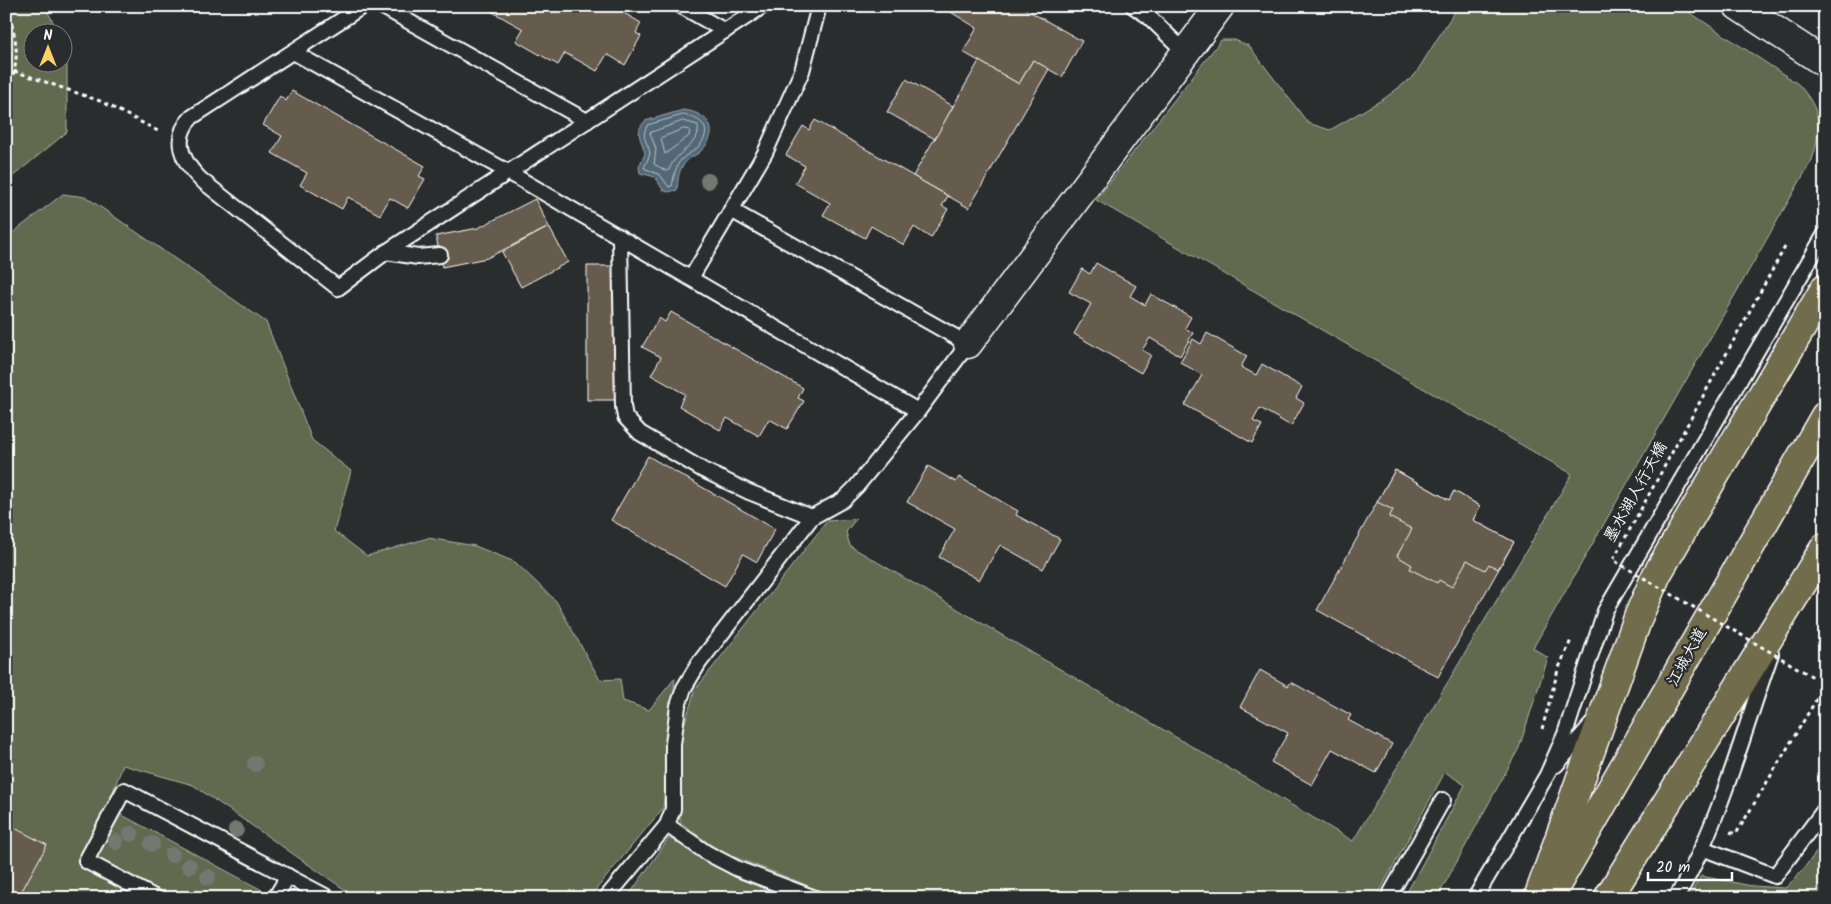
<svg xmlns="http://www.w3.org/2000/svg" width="1831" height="904" font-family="Kalam,'LXGW WenKai TC',sans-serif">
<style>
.green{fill:#62694f;stroke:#b0b4a7}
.water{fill:#526876;stroke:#97a4ad}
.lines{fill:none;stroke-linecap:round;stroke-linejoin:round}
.shore{stroke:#bac3c8;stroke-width:1}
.building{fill:#665b4d;stroke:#fff}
.service-casing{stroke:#fff;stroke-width:18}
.minor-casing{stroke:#fff;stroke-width:31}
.trunk-casing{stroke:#fff;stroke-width:31}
.path{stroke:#fff;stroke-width:3;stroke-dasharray:4 4;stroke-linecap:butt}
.service{stroke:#2a2d2e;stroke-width:14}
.minor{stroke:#2a2d2e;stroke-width:28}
.trunk{stroke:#716c4b;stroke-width:28}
.path-bridge{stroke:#fff;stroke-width:3;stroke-dasharray:4 4;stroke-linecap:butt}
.tree{fill:#747771}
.labels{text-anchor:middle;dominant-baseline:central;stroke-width:4.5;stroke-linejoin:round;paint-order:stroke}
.street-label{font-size:16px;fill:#fff;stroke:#2a2d2e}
</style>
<rect width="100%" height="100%" fill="#2a2d2e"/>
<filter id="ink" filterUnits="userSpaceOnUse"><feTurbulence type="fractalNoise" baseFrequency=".02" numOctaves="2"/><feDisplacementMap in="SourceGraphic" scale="10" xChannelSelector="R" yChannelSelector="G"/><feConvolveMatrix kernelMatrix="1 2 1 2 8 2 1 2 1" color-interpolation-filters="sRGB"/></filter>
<g filter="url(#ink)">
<g class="green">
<path d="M6,6H45L58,32H32V62H62L63,41L67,51V132L6,182Z"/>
<path d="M1458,6H1680L1798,84C1822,110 1822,128 1812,160L1533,648L1548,658L1519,748L1437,898L1405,896L1465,785L1445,772L1376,898H833L799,882L719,851L680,822L681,735L695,690L827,521L856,519L846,532L850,546L1353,841L1572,474L1096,200L1221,40H1235L1249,46L1308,123L1330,130L1385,98L1414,76Z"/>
<path d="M63,194L86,197L266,322L312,440L351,471L334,531L367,556L428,538L475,546L515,562L556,601L600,680L620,679L623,701L649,710L675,678L663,808L589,898H357L193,785L123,765L107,807L277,898H6V238Z"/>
<path d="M669,838L737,878L788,898H627Z"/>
<path d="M1825,841V898H1688L1701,876L1752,886L1785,888L1797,877Z"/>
</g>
<path class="water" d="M683,110C705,112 722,128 703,149C698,155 689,157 684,164C678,171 678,181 677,190L668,192L663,190L655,177L640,173L639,166L645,154C643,141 633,133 645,121Z"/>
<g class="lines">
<g class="shore">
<path d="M683,115C701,117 714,129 699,146C694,152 686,154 681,160C675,167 674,177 672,186L669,187L660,175L644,168L650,154C649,143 639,137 648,125Z"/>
<path d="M683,121L698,125C702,144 676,150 669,170L666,171L654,164L656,149L650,133Z"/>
<path d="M684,129L690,130L689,136L665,154L661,138Z"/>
</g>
</g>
<g class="building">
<path d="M491,6H612L641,23L636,33L641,36L625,65L607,54L597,71L565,53L558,65L516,41L523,29L489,10Z"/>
<path d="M951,6H1020L1082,41L1062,77L1033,60L1019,84L963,52L977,28L949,11Z"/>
<path d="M1033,60L1049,69L969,208L913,176L979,61L1019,84Z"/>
<path d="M906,79L953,106L935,139L887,112Z"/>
<path d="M292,91L425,166L419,176L425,179L408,208L390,198L380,215L348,197L342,209L300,185L307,173L272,153L282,136L263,125L280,96L286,101Z"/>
<path d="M815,120L948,196L942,206L948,209L931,238L914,227L904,245L871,226L865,238L823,215L830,203L795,183L805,166L786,155L803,126L809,130Z"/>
<path d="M535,199L549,227L487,258L442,267L436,236L478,228Z"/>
<path d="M549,227L568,262L521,287L502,252Z"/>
<path d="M1096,263L1136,286L1130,296L1145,305L1151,294L1191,317L1185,328L1193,333L1180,356L1150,338L1142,350L1151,355L1141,373L1074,334L1091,304L1069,292L1082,269L1090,274Z"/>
<path d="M587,266H616L617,400H587Z"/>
<path d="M671,312L803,388L798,398L804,401L787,429L769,419L759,436L727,418L720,430L679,406L685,394L651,375L661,357L642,347L659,318L665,322Z"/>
<path d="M1207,333L1247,356L1241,367L1256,375L1262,364L1302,387L1296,398L1304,403L1291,426L1260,408L1253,421L1262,425L1252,443L1185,405L1202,375L1180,362L1193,339L1201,344Z"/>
<path d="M648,456L775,529L757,562L743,554L725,586L611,520Z"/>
<path d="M928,466L956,482L959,477L1018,511L1016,515L1060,539L1043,569L1000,545L979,580L939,557L955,529L907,502Z"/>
<path d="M1395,470L1449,500L1454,491L1480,506L1473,520L1514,542L1438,677L1317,610Z"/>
<path d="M1395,470L1449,500L1454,491L1480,506L1473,520L1514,542L1498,569L1489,564L1485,570L1467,560L1452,587L1439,580L1437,583L1410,569L1412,565L1397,556L1412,529L1389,517L1393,510L1377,502Z"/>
<path d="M1260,670L1288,686L1291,682L1351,715L1348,720L1392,744L1376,773L1332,749L1312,785L1271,762L1288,733L1240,707Z"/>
<path d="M9,825L47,845L18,898H6V830Z"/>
</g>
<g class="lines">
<defs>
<g id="service">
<path d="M363,6L192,117C171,138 182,161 200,179L338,288L386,252L763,6"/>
<path d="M381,6L587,121"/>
<path d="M681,6L725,31"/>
<path d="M1133,6L1148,16L1186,53"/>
<path d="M293,52L508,172L918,411"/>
<path d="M620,239L623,406L625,417L640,433L703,470L749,492L812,517L843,500L856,487L918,411L968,344L731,210"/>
<path d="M386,252L418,257L440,255"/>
<path d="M691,278L765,153L802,71L819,6"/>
<path d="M1556,765L1593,723"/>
<path d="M667,825L707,853L738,869L815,898"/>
<path d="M1702,848L1775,876L1825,809"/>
<path d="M156,898L86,861L124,790L329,898"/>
<path d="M275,898L288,876"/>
<path d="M606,898L667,825L673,809V744L678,706L684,688L699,663L812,517"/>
<path d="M1388,898L1443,800"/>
<path d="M1475,898L1547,775L1565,734L1605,611L1825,234"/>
<path d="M1676,898C1719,826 1743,733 1771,654"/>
</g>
<g id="minor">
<path d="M1738,6L1825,63"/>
<path d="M968,344L1220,6"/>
</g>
<g id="trunk">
<path d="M1551,894L1825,416"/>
<path d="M1538,898L1639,615L1657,574L1825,288"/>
<path d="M1608,898L1825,547"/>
</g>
</defs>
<use href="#service" class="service-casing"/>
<use href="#minor" class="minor-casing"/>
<use href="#trunk" class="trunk-casing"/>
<g class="path">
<path d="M6,9C17,34 22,65 6,90"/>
<path d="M14,71L100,101L160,132"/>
<path d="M1542,729L1558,670L1571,640"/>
<path d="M1730,832L1736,834L1825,685"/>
</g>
<use href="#service" class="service"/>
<use href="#minor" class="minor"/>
<use href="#trunk" class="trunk"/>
<path class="path-bridge" d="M1785,247L1613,560L1825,684"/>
</g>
<g class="tree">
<circle cx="708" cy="181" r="8"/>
<circle cx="255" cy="764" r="8"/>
<circle cx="236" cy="830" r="8"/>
<circle cx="131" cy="834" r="8"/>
<circle cx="116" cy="842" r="8"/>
<circle cx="152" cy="844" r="8"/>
<circle cx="172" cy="855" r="8"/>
<circle cx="189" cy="866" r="8"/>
<circle cx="208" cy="877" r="8"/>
</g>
</g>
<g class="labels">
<g class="street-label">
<text transform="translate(1636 492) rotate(-61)">墨水湖人行天橋</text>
<text transform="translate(1687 657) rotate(-61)">江城大道</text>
</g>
</g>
<rect width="1831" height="904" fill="none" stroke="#2a2d2e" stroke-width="25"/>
<rect x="12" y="12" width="1806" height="879" fill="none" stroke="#fff" stroke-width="2" filter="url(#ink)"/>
<g transform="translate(48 48)"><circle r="24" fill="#2a2d2e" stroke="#7f8182"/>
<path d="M0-4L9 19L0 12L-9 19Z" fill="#ffd166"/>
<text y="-8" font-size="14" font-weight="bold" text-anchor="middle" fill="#ffffff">N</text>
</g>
<path d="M1648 872v8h84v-8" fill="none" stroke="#ffffff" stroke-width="2.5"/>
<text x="1656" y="872" font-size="15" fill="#ffffff" stroke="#2a2d2e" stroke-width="4" paint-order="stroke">20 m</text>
</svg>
